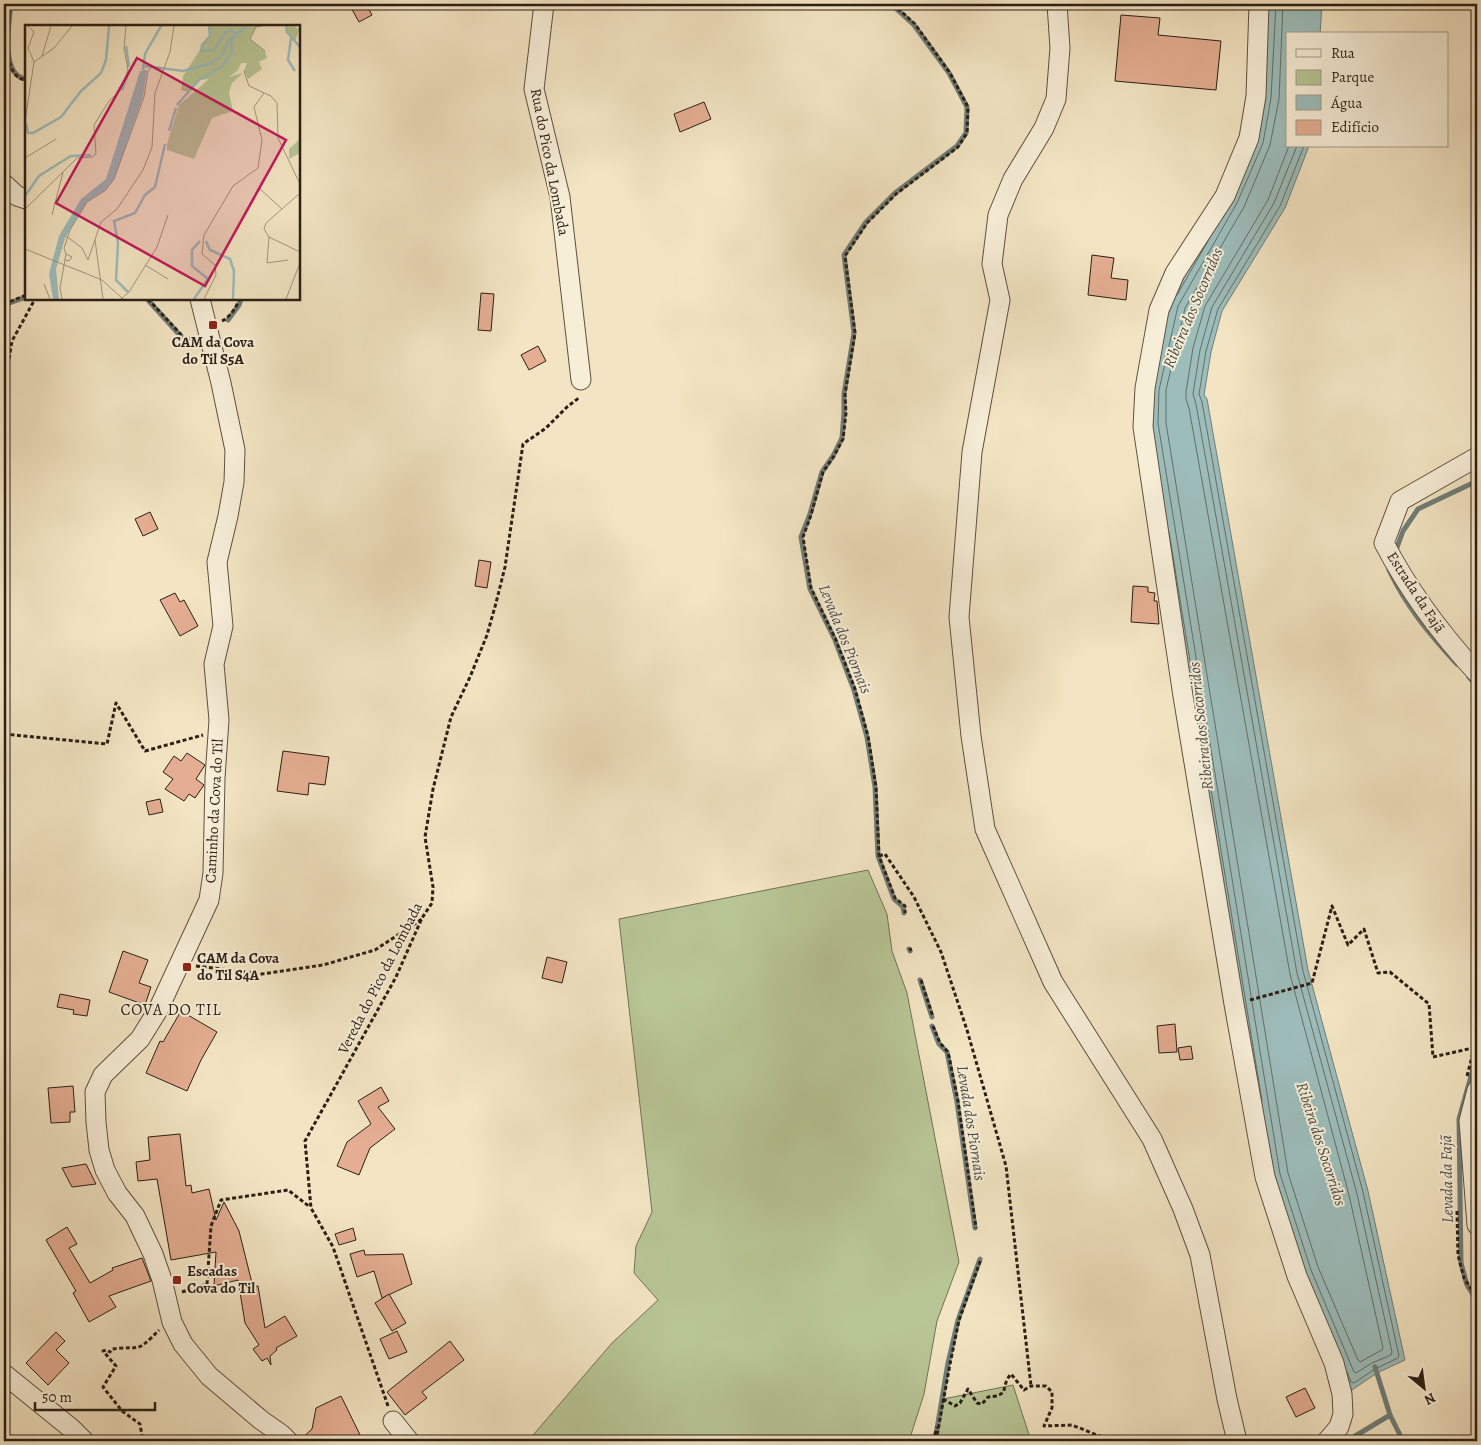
<svg xmlns="http://www.w3.org/2000/svg" width="1481" height="1445" font-family="Alegreya,serif">
<style>
.green{fill:#b8c595;stroke:#727255}
.water{fill:#9dbdbb;stroke:#6f7e79}
.lines{fill:none;stroke-linecap:round;stroke-linejoin:round}
.shore{stroke:#646e68;stroke-width:1}
.stream{stroke:#6f7e79;stroke-width:5}
.building{fill:#e5ae92;stroke:#2b1f15}
.minor-casing{stroke:#5d5040;stroke-width:21}
.path{stroke:#2b1f15;stroke-width:3;stroke-dasharray:4 2.5;stroke-linecap:butt}
.minor{stroke:#f7eed8;stroke-width:19}
.poi-dot{fill:#8f2418;stroke:#f7eed8;stroke-width:2}
.labels{text-anchor:middle;dominant-baseline:central;stroke-width:4;stroke-linejoin:round;paint-order:stroke}
.street-label{font-size:15px;fill:#2b1f15;stroke:#f7eed8}
.poi-label{font-size:15px;font-weight:bold;fill:#2b1f15;stroke:#f7eed8;text-anchor:start}
.water-label{font-size:16px;font-style:italic;fill:#4d4e47;stroke:#f7eed8}
.neighbourhood-label{font-size:16px;letter-spacing:1px;fill:#2b1f15;stroke:#f7eed8}
.inset-river{fill:none;stroke:#9dbdbb;stroke-width:2.5}
.inset-road{fill:none;stroke:#a3967d;stroke-width:1}
.view{fill:#c2185b;fill-opacity:0.15;stroke:#c2185b;stroke-width:2.5}
.inset-edge{fill:none;stroke:#2b1f15;stroke-width:2.5}
</style>
<rect width="100%" height="100%" fill="#f3e5c3"/>
<filter id="stains"><feTurbulence type="fractalNoise" baseFrequency=".004" numOctaves="4"/><feColorMatrix values="0 0 0 0 .2 0 0 0 0 .09 0 0 0 0 .02 0 0 0 .5 -.17"/></filter>
<radialGradient id="worn" r=".72"><stop offset=".6" stop-color="#630" stop-opacity="0"/><stop offset="1" stop-color="#630" stop-opacity=".3"/></radialGradient>
<g class="green">
<path d="M868,870L887,914L892,951L907,993L959,1262L937,1321L924,1394L909,1441H528L612,1343L658,1300L634,1273L636,1246L652,1212L619,919Z"/>
<path d="M1013,1385L1031,1441H933L943,1399Z"/>
</g>
<path class="water" d="M1264,4H1322L1320,34H1287V146H1309L1285,208L1222,311L1211,352L1204,395L1207,399L1308,970L1368,1191L1405,1360L1377,1373L1349,1392L1270,1177L1147,424L1168,301L1252,140Z"/>
<g class="lines">
<g class="shore">
<path d="M1276,4L1271,98L1263,143L1237,203L1178,306L1159,390L1158,423L1280,1174L1311,1270L1354,1372L1356,1373L1372,1363L1391,1355L1392,1352L1357,1194L1297,973L1196,404L1193,394L1200,350L1212,307L1274,203L1297,146"/>
<path d="M1283,4L1279,99L1270,145L1244,207L1185,308L1166,390V423L1288,1173L1318,1267L1358,1360L1360,1362L1382,1350L1383,1348L1349,1195L1290,974L1189,408L1186,399V392L1193,348L1205,306L1268,200L1289,146"/>
<path d="M1304,146L1280,206L1218,309L1206,351L1199,394L1202,402L1303,971L1363,1192L1399,1356L1398,1358L1375,1369L1354,1383L1351,1382L1347,1372"/>
<path d="M1177,295L1208,241"/>
<path d="M1169,532L1262,1101"/>
</g>
<g class="stream">
<path d="M11,4C9,24 0,76 26,79"/>
<path d="M891,4L914,25L949,73L967,107L966,133L957,146L895,193L866,222L844,255L854,333L844,394V413L842,438L833,456L822,472L810,514L801,537L810,589L835,640L854,690L867,737L875,787L878,856L894,899L903,907L904,913"/>
<path d="M147,299L186,342"/>
<path d="M4,305L26,297"/>
<path d="M228,320L239,305L241,299"/>
<path d="M1395,553L1403,531L1418,509L1477,481"/>
<path d="M1389,570C1406,606 1429,634 1457,664"/>
<path d="M1469,677L1477,686"/>
<path d="M909,949L910,951"/>
<path d="M920,980L932,1017"/>
<path d="M932,1026L939,1044L947,1052L957,1102L975,1228"/>
<path d="M1477,1055L1459,1119L1461,1263L1467,1285L1477,1301"/>
<path d="M1375,1367L1390,1415L1403,1441"/>
<path d="M935,1441L948,1363L958,1320L980,1259"/>
<path d="M1347,1441L1390,1415"/>
</g>
</g>
<g class="building">
<path d="M349,4H366L372,15L359,22Z"/>
<path d="M1121,15L1160,18L1158,35L1221,41L1216,90L1115,81Z"/>
<path d="M704,102L711,119L680,132L674,114Z"/>
<path d="M1092,255L1114,258L1111,278L1128,280L1126,300L1088,295Z"/>
<path d="M481,293L494,294L491,331L478,330Z"/>
<path d="M538,346L546,361L529,370L521,355Z"/>
<path d="M150,512L158,529L143,536L135,519Z"/>
<path d="M479,560L491,562L487,588L475,586Z"/>
<path d="M1133,586L1148,587V592L1155,593L1154,601H1157L1159,624L1131,622Z"/>
<path d="M175,593L180,602L184,600L198,626L180,636L160,600Z"/>
<path d="M283,751L329,757L325,785L309,783L308,795L277,791Z"/>
<path d="M187,753L205,765L196,779L204,785L195,798L189,794L184,801L165,789L173,779L163,772L174,756L181,761Z"/>
<path d="M160,799L163,812L149,815L146,802Z"/>
<path d="M123,951L148,960L139,983L151,987L145,1005L109,992Z"/>
<path d="M547,957L567,962L562,983L542,978Z"/>
<path d="M60,994L90,1000L87,1016L73,1014L74,1010L57,1007Z"/>
<path d="M181,1011L217,1032L201,1060L187,1091L146,1073L160,1041L163,1042Z"/>
<path d="M1175,1024L1177,1052L1159,1053L1157,1026Z"/>
<path d="M1191,1046L1193,1059L1180,1060L1178,1048Z"/>
<path d="M73,1086L75,1112H70V1122L51,1123L48,1088Z"/>
<path d="M381,1087L389,1101L378,1107L395,1129L370,1148L359,1175L337,1166L347,1142L371,1124L358,1101Z"/>
<path d="M180,1134L186,1186L191,1185L192,1193L209,1189L216,1220L224,1202L239,1231L253,1287L258,1286L265,1328L285,1316L297,1336L276,1348L277,1350L270,1356L271,1365L267,1358L262,1361L253,1349L259,1345L245,1323L238,1280L214,1286L216,1252L171,1260L157,1179L138,1181L136,1162L150,1160L148,1137Z"/>
<path d="M86,1164L96,1184L72,1187L62,1168Z"/>
<path d="M67,1227L77,1244L69,1248L90,1283L113,1270L112,1268L142,1258L151,1281L109,1296L116,1307L89,1322L73,1293L76,1291L46,1240Z"/>
<path d="M353,1228L356,1240L339,1245L335,1234Z"/>
<path d="M364,1250L365,1255L403,1254L412,1284L382,1298L374,1271L357,1277L350,1254Z"/>
<path d="M389,1294L406,1323L392,1331L375,1303Z"/>
<path d="M397,1331L407,1352L389,1359L380,1339Z"/>
<path d="M56,1332L65,1341L56,1350L69,1363L48,1385L26,1363Z"/>
<path d="M450,1341L464,1360L422,1392L427,1398L405,1415L387,1392Z"/>
<path d="M1305,1388L1315,1408L1296,1417L1286,1397Z"/>
<path d="M341,1396L363,1441H299L312,1429L316,1408Z"/>
</g>
<g class="lines">
<defs>
<g id="minor">
<path d="M544,4L534,89L560,197L581,380"/>
<path d="M1057,4L1060,48L1056,99L1044,128L1013,179L998,215L992,264L1000,300L972,452L959,617L971,736L985,829L1053,982L1152,1139L1183,1209L1200,1255L1227,1399L1237,1441"/>
<path d="M1259,4L1256,96L1249,138L1225,196L1175,273L1159,310L1145,388L1143,427L1183,696L1234,1004L1265,1177L1297,1276L1334,1363L1342,1394L1343,1414L1339,1427L1327,1441"/>
<path d="M4,184L17,196L26,199"/>
<path d="M200,299L221,383L235,450L234,482L228,516L217,562L223,626L214,664L219,720L215,778L213,873L209,900L158,1010L140,1039L103,1075L95,1092L96,1122L99,1150L105,1170L117,1193L135,1216L153,1254L162,1280L172,1322L183,1344L209,1376L261,1420L281,1434L288,1441"/>
<path d="M1477,457L1400,501L1384,543C1408,589 1442,635 1477,673"/>
<path d="M1477,1090L1469,1121L1477,1225"/>
<path d="M4,1374L72,1429L84,1441"/>
<path d="M393,1421L409,1441"/>
</g>
</defs>
<use href="#minor" class="minor-casing"/>
<g class="path">
<path d="M10,4C8,25 0,77 26,80"/>
<path d="M893,4L915,24L950,73L968,107L967,133L958,147L896,194L867,223L845,256L855,333L845,394L846,413L843,439L834,456L823,472L811,515L803,537L811,588L836,640L855,689L868,736L876,787L879,856L895,898L905,906V913"/>
<path d="M148,299L186,340L192,337"/>
<path d="M4,304L26,295"/>
<path d="M222,321C230,317 237,307 239,299"/>
<path d="M4,391L12,341L35,299"/>
<path d="M4,734L107,744L116,703L145,751L203,735"/>
<path d="M879,856L885,854L914,897L941,952L967,1030L1006,1166L1031,1386"/>
<path d="M910,948L911,951"/>
<path d="M196,966L262,974L323,965L375,950L422,919"/>
<path d="M921,980L933,1017"/>
<path d="M1250,1000L1312,983L1332,906L1348,945L1364,929L1378,973L1390,972L1429,1004L1433,1057L1477,1047"/>
<path d="M933,1026L940,1043L948,1052L958,1101L976,1228"/>
<path d="M1467,1076L1477,1038"/>
<path d="M1457,1211L1458,1255L1464,1278L1477,1298"/>
<path d="M182,1292L207,1284L211,1226L221,1200L288,1190L310,1207"/>
<path d="M943,1399L955,1406L960,1403L968,1389L977,1403L982,1404L988,1397C1012,1395 999,1388 1011,1374L1024,1390L1031,1386H1046L1052,1392V1408L1044,1426L1072,1425L1102,1437L1152,1438L1169,1441"/>
<path d="M388,1406L333,1247L311,1208L305,1141L396,977L422,918L432,903L433,887L425,837L433,789L451,717L470,677L487,635L496,603L505,567L523,444L546,428L567,407L580,397"/>
<path d="M135,1441L142,1436L140,1424L122,1411L103,1387L116,1366L103,1351L106,1350L110,1352L112,1349C141,1345 135,1355 159,1330"/>
<path d="M933,1441L937,1427"/>
<path d="M936,1441L950,1364L959,1320L981,1259"/>
</g>
<use href="#minor" class="minor"/>
</g>
<g class="poi-dot">
<rect x="208" y="320" width="10" height="10" rx="2.5"/>
<rect x="182" y="962" width="10" height="10" rx="2.5"/>
<rect x="172" y="1275" width="10" height="10" rx="2.5"/>
</g>
<g class="labels">
<g class="street-label">
<text transform="translate(550 162) rotate(79)">Rua do Pico da Lombada</text>
<text transform="translate(1416 592) rotate(57)">Estrada da Fajã</text>
<text transform="translate(214 811) rotate(-87)">Caminho da Cova do Til</text>
<text transform="translate(380 978) rotate(-63)">Vereda do Pico da Lombada</text>
</g>
<g class="poi-label">
<text x="213" y="342" text-anchor="middle">CAM da Cova<tspan x="213" dy="17">do Til S5A</tspan></text>
<text x="197" y="958">CAM da Cova<tspan x="197" dy="17">do Til S4A</tspan></text>
<text x="187" y="1271">Escadas<tspan x="187" dy="17">Cova do Til</tspan></text>
</g>
<g class="water-label">
<text transform="translate(1193 308) rotate(-67)">Ribeira dos Socorridos</text>
<text transform="translate(845 639) rotate(68)">Levada dos Piornais</text>
<text transform="translate(1201 726) rotate(-96)">Ribeira dos Socorridos</text>
<text transform="translate(971 1123) rotate(81)">Levada dos Piornais</text>
<text transform="translate(1321 1144) rotate(72)">Ribeira dos Socorridos</text>
<text transform="translate(1447 1179) rotate(-91)">Levada da Fajã</text>
</g>
<g class="neighbourhood-label">
<text x="171" y="1010">COVA DO TIL</text>
</g>
</g>
<g transform="translate(25 25)">
<rect width="275" height="275" fill="#f3e5c3"/>
<path d="M184,1H237L231,2L225,14L240,26L242,33L234,37L237,44L223,54L219,46L222,38H216L213,45L204,52L218,48L207,58L204,68L208,86L187,93L169,134L142,125V119L154,80L184,54L175,55L163,67L156,65L158,51L184,11ZM270,1L274,5L270,17L260,2ZM275,114V128L264,134V124Z" fill="#b8c595"/>
<path d="M122,45L118,72L89,154L80,165L62,177L40,213L31,244L34,274H28L24,249L34,211L56,174L81,154L115,46Z" fill="#9dbdbb"/>
<path class="inset-river" d="M261,1L262,7L275,22M266,13L263,35L270,46M101,21L104,42M120,41L158,46L187,38L197,30L203,16L222,1M118,45L120,29L136,1M97,65L104,46M152,80L175,54L196,42L207,28L206,15L211,10L207,5L201,7L189,25L176,26L177,20L185,11L184,1M1,98L3,108H8L36,92L56,66L76,48L81,35L84,1M144,106L151,83M0,171L14,151L36,137L46,131L66,130M181,216L185,225L205,234L209,246L208,274M103,267L91,255L93,218L89,196L110,188L120,170L130,162L140,119M169,274L183,254L167,241V225L175,216"/>
<path class="inset-road" d="M3,1L9,7L3,23L9,37M237,1L231,2L225,14L240,26M17,31L26,1M9,37L29,23L47,1M219,46L224,61L246,71L252,78L253,113L275,159M0,97L9,37M0,133L31,114M38,147L52,133L67,132L71,129L69,100L84,76L95,66L103,45L99,23L101,1M235,164L257,184M275,168L241,198L239,204L244,212L275,227M0,184L38,147L27,190M41,211L57,223L63,235L76,197L92,184L118,145L127,122L130,68L145,27L149,1M244,212L242,238L263,235M70,215L78,274M0,224L77,255L98,274M40,235L44,236L47,232L41,229M120,240L143,254M19,259L25,274M37,274L35,263L41,229L39,223L45,205L62,177L81,165L89,154L119,72L123,46L127,42L137,43M96,274L104,267L132,222L143,190M179,274L191,250L190,240L177,229L179,210L208,161L233,143L237,115L229,82L239,68M261,274L275,238"/>
<path class="view" d="M112,33L261,115L180,261L31,178Z"/>
<rect width="275" height="275" class="inset-edge"/>
</g>
<rect width="1481" height="1445" fill="none" stroke="#f3e5c3" stroke-width="20"/>
<rect x="5" y="5" width="1471" height="1435" fill="none" stroke="#2b1f15" stroke-width="2.5"/>
<rect x="10" y="10" width="1461" height="1425" fill="none" stroke="#2b1f15"/>
<rect x="1286" y="32" width="162" height="115" fill="#f7eed8" stroke="#a59b8a"/>
<rect x="1296" y="49" width="25" height="8" fill="#f7eed8" stroke="#a59b8a"/>
<text x="1331" y="58" font-size="15" fill="#2b1f15">Rua</text>
<rect x="1296" y="70" width="25" height="15" fill="#b8c595" stroke="#a59b8a"/>
<text x="1331" y="82" font-size="15" fill="#2b1f15">Parque</text>
<rect x="1296" y="95" width="25" height="15" fill="#9dbdbb" stroke="#a59b8a"/>
<text x="1331" y="108" font-size="15" fill="#2b1f15">Água</text>
<rect x="1296" y="120" width="25" height="15" fill="#e5ae92" stroke="#a59b8a"/>
<text x="1331" y="132" font-size="15" fill="#2b1f15">Edifício</text>
<g transform="translate(1424 1388) rotate(151)" stroke="#f7eed8" stroke-width="4" paint-order="stroke">
<path d="M0-4L9 19L0 12L-9 19Z" fill="#2b1f15"/>
<text y="-8" font-size="14" font-weight="bold" text-anchor="middle" fill="#2b1f15">N</text>
</g>
<path d="M35 1402v8h120v-8" fill="none" stroke="#2b1f15" stroke-width="2.5"/>
<text x="42" y="1402" font-size="15" fill="#2b1f15" stroke="#f7eed8" stroke-width="4" paint-order="stroke">50 m</text>
<rect width="100%" height="100%" filter="url(#stains)"/>
<rect width="100%" height="100%" fill="url(#worn)"/>
</svg>
